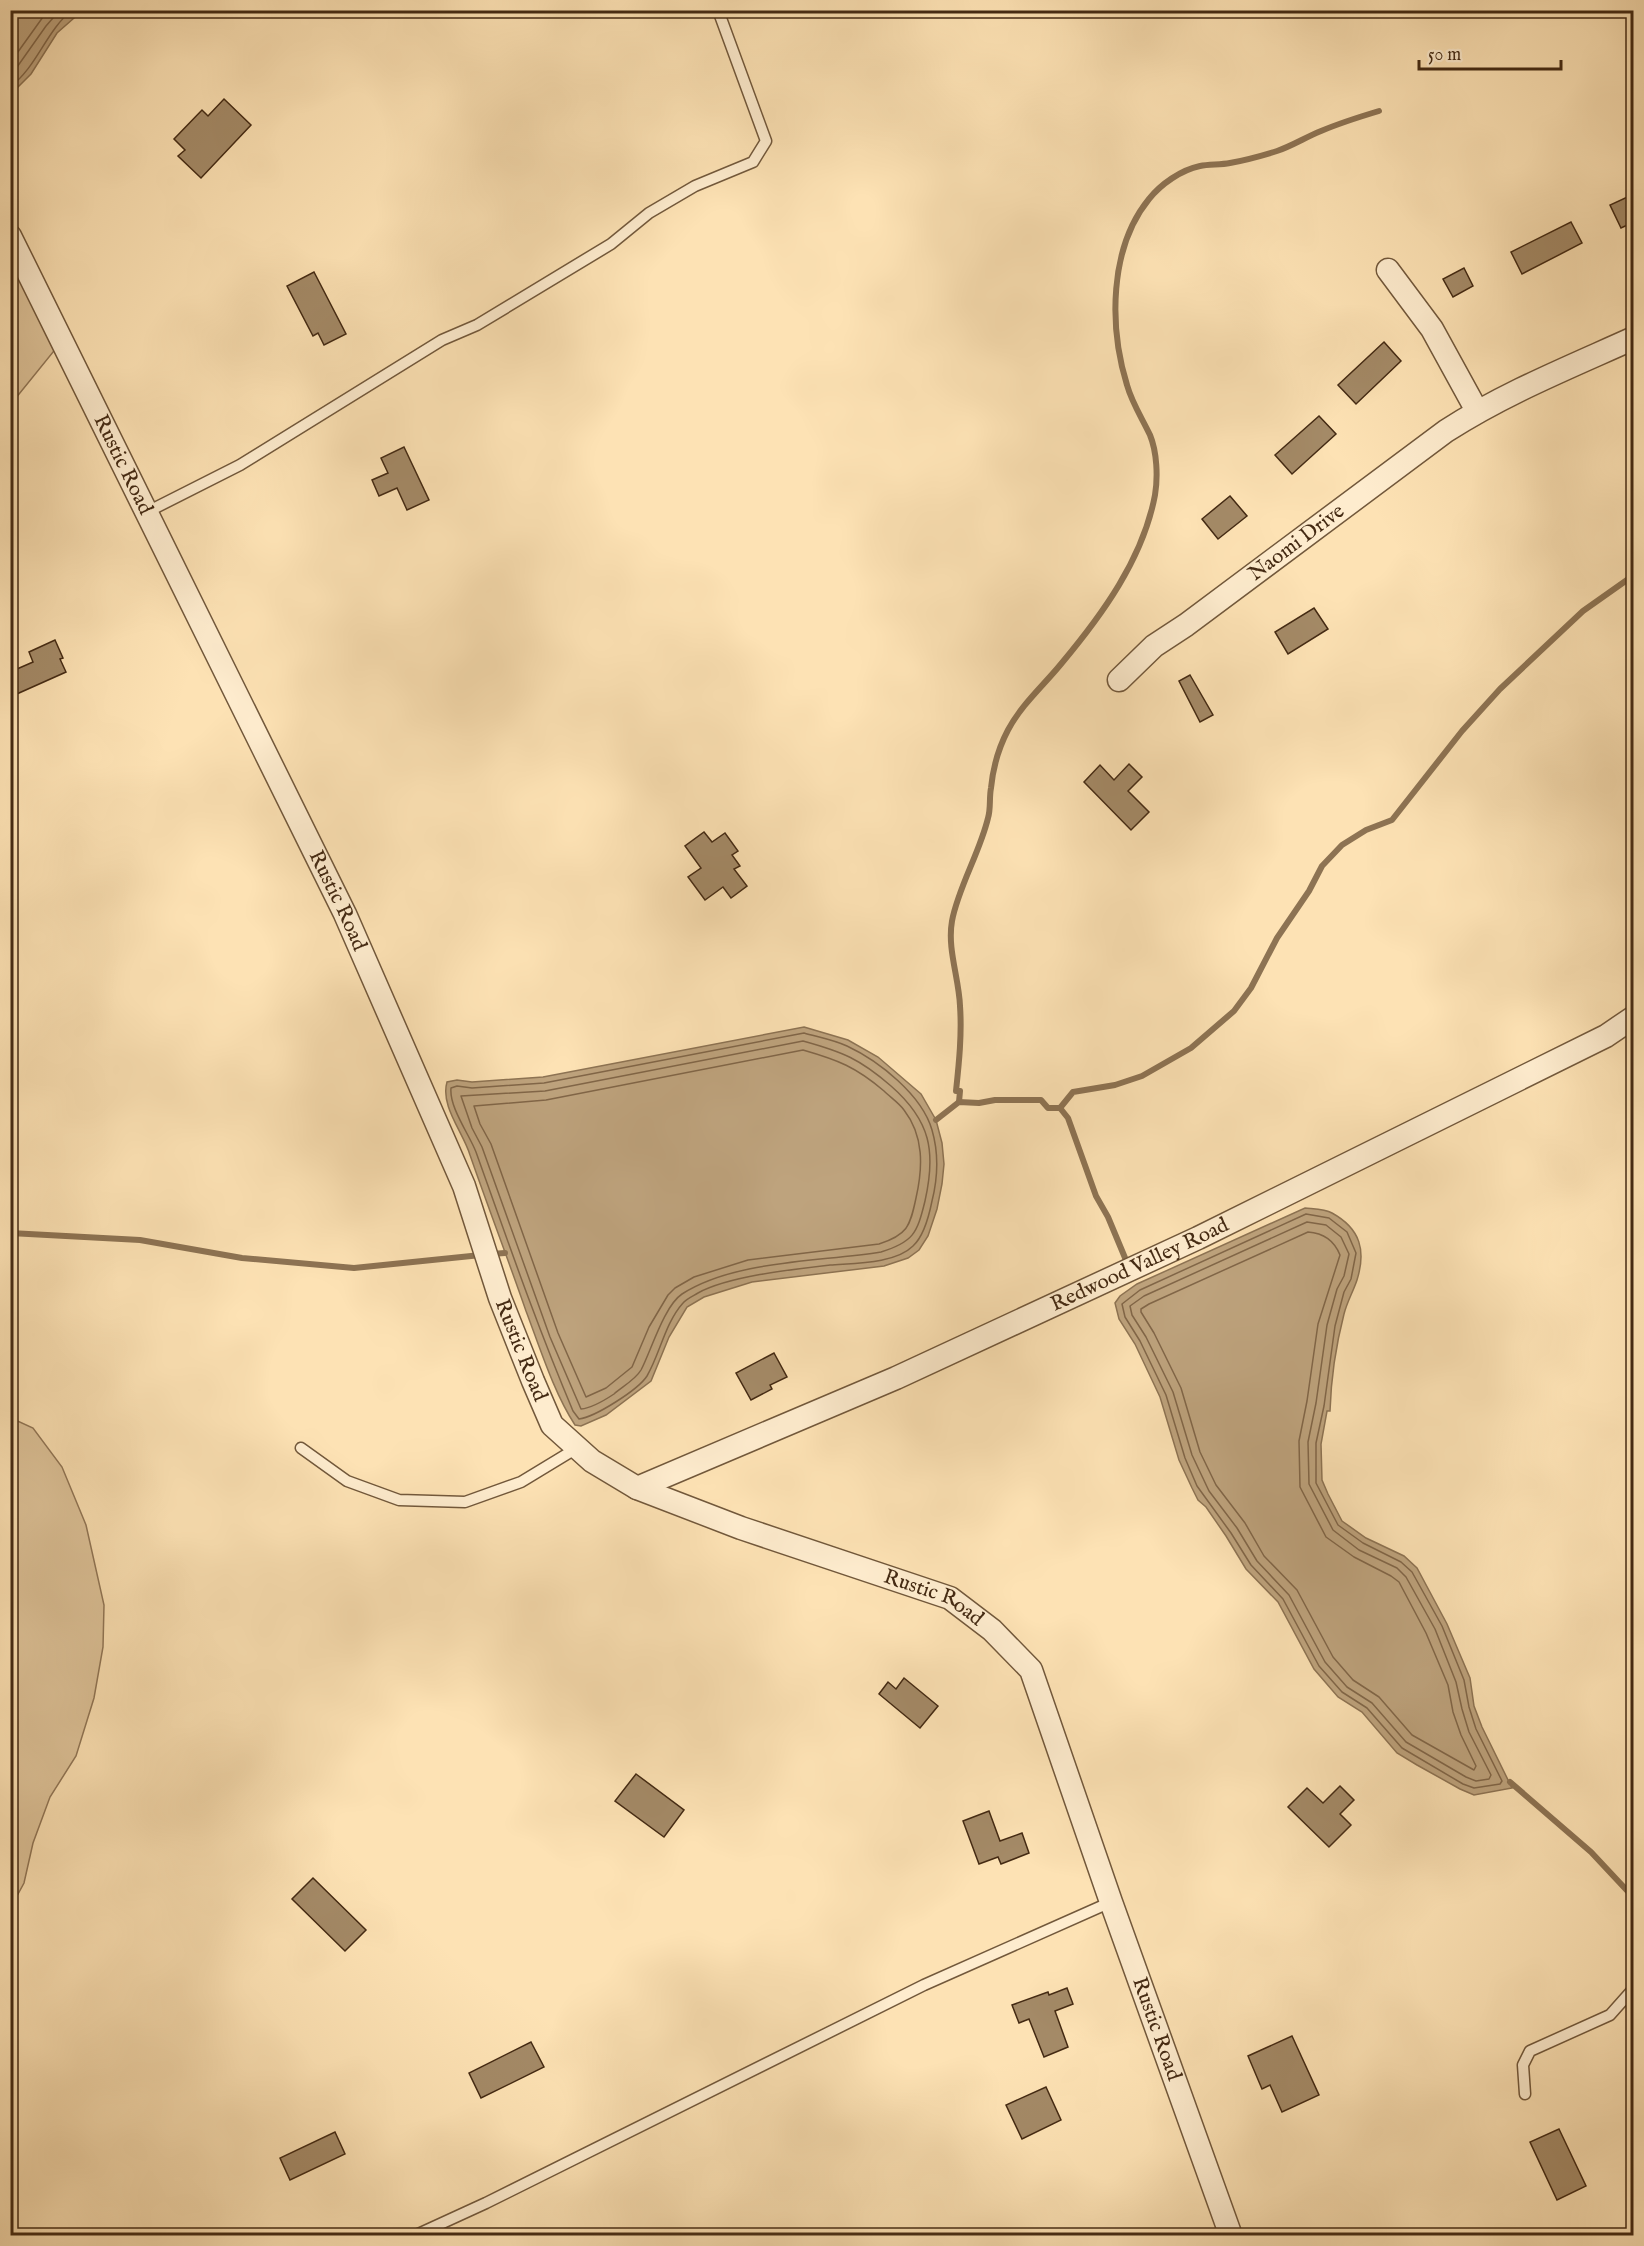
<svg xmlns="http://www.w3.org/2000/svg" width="1644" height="2246" font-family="'IM FELL English',serif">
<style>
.green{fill:#dec399;stroke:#917656;stroke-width:1.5}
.water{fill:#bea37d;stroke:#8d7353;stroke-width:1.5}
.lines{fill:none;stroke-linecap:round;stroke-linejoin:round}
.shore{stroke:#816648;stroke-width:1.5}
.stream{stroke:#8d7353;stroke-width:6}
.building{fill:#a48a67;stroke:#442a13;stroke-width:1.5}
.service-casing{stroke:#72583b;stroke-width:13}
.minor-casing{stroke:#72583b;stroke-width:25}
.service{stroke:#feecce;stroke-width:10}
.minor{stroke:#feecce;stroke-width:22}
.labels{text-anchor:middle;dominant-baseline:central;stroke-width:6;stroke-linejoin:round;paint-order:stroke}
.street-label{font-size:21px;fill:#442a13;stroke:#feecce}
</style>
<rect width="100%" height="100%" fill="#fde2b4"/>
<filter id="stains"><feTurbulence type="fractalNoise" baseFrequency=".00333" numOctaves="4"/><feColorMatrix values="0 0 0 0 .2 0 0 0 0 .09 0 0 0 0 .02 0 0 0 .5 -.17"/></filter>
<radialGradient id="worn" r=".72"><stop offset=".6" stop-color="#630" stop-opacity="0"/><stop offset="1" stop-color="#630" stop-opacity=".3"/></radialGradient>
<g class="green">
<path d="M10,236L62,341L11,404H10Z"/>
<path d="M11,1418L33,1428L62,1467L86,1525L104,1605L103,1647L94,1698L76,1756L50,1797L33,1843L24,1883L11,1907Z"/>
</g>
<g class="water">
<path d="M11,10L82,11L57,33L31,74L11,94Z"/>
<path d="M804,1027L848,1040L878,1057L921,1094L936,1120L942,1143L944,1164L942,1184L937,1209L928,1236L919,1250L908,1258L884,1266L752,1282L704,1297L687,1307L669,1337L651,1381L606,1415L581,1426L575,1425C554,1393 540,1348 526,1311C508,1259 488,1207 470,1155C463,1132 440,1106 447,1082L457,1080L472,1082L543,1077Z"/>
<path d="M1305,1208C1314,1209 1325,1209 1332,1213C1361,1229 1366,1251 1357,1280C1353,1292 1347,1302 1344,1314C1336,1345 1331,1379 1330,1411H1327L1321,1444L1322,1480L1328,1494L1342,1521L1366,1538L1404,1556L1417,1568L1447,1624L1470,1678L1474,1706L1482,1727L1512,1788L1474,1795L1460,1789L1417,1765L1397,1753L1362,1712L1338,1697L1314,1669L1278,1602L1246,1569L1226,1536L1206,1507L1198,1500L1192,1488L1179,1460L1160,1397L1135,1344L1119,1319L1115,1303L1120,1296L1137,1284Z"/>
</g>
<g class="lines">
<g class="shore">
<path d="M10,63L48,10"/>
<path d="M10,77L46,26L60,10"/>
<path d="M10,87C37,67 46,31 72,10"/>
<path d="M804,1033C818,1037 834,1040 847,1046C879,1061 922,1095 932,1130C939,1154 938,1177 932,1201C929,1216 924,1236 913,1246C895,1264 854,1263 830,1265C795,1269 729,1276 698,1293C693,1296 686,1299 683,1303C665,1323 660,1354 647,1376C638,1390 595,1417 579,1419L573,1411C537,1326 507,1239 476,1152C469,1134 449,1107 451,1088L457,1086L472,1088L544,1083Z"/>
<path d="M803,1041C843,1052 860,1059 891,1086C931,1121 936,1152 925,1201C917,1234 913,1242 881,1252C819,1262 735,1260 682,1294C664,1306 651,1351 641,1370C636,1379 622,1387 614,1394C605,1400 592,1408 581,1409L550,1337L482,1147L472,1128L461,1096L545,1091Z"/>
<path d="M803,1050C838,1060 856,1067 884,1091C890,1097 899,1103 904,1110C924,1136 923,1167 916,1198C910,1227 907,1235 879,1244L748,1260L694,1277L675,1288L668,1295L649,1327L632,1367L606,1388L586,1397L558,1333L491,1144L480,1124L474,1106L546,1100Z"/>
<path d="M1306,1214L1329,1218L1347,1232L1356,1253L1351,1279L1344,1292L1335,1326L1324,1406L1316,1443V1483L1338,1525L1363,1543L1401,1562L1412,1572L1442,1626L1464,1680L1469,1707L1476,1729L1502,1781L1500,1784L1474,1788L1463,1784L1402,1748L1367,1708L1342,1692L1319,1666L1283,1599L1251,1565L1231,1533L1197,1486L1185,1458L1166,1395L1140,1341L1125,1317L1122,1304L1140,1290Z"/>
<path d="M1307,1222L1326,1225L1341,1237L1349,1254L1344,1276L1337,1289L1327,1325L1316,1403L1308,1442L1309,1484L1333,1530L1359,1550L1397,1568L1406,1577L1435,1629L1456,1682L1462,1709L1469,1732L1491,1775L1489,1779L1476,1781L1466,1777L1406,1742L1372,1703L1347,1687L1325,1662L1289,1595L1257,1561L1237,1528L1209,1491L1192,1455L1173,1392L1146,1337L1132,1315L1130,1306L1144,1296Z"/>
<path d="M1308,1232C1323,1233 1334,1240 1340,1255L1318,1324L1307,1401L1299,1441L1300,1487L1326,1537L1354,1557L1391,1576L1399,1582L1426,1633L1448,1685L1453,1712L1461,1735L1476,1766L1474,1770L1412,1735L1379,1697L1353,1680L1333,1657L1297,1590L1264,1556L1245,1523L1216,1485L1200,1452L1181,1388L1154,1333L1141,1312V1309L1149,1304Z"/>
</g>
<g class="stream">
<path d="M959,1102L960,1091H956C959,1063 962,1034 960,1006C959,978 947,949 952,921C958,888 980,852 988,818C991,808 989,798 991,788C993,768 999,747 1008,730C1022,704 1043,686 1061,664C1102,615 1143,559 1155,495C1158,477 1157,452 1150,435C1142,418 1132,403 1127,385C1109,327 1109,248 1149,199C1161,184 1181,170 1200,166C1209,164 1220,165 1230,163C1246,160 1261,156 1277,151C1292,146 1306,137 1321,131C1340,123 1359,117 1379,111"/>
<path d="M1060,1108L1073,1092L1115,1085L1142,1076L1191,1048L1234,1011L1251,988L1277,938L1309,891L1322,866L1342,845L1366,830L1392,820L1462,731L1500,689L1583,611L1634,575"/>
<path d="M936,1120L959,1102L979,1103L995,1100H1041L1048,1108H1060L1068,1118L1096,1196L1108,1217L1128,1265"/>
<path d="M10,1233L140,1240L242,1258L354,1268L481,1255"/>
<path d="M491,1254L505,1253"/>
<path d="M1510,1782L1591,1852L1634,1898"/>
</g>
</g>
<g class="building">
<path d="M224,99L251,125L201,178L178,156L185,150L174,139L202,110L208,116Z"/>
<path d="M1634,194V222L1621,228L1610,205Z"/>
<path d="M1571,222L1582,243L1522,274L1511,252Z"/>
<path d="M1464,268L1473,286L1453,297L1443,279Z"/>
<path d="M314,272L346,334L324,345L318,333L313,336L287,286Z"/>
<path d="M1384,342L1401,361L1356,404L1338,385Z"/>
<path d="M1319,416L1336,434L1292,474L1275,455Z"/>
<path d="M404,447L429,500L407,510L397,488L379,496L372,480L388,473L381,458Z"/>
<path d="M1230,496L1247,516L1218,539L1202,519Z"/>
<path d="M1314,608L1328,629L1288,654L1275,632Z"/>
<path d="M55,640L63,658L60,659L66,672L10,697V672L33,662L29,652Z"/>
<path d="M1190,675L1213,715L1200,722L1179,681Z"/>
<path d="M1129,764L1142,777L1128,791L1149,812L1131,830L1084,782L1100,765L1114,780Z"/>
<path d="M704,832L712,842L725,833L738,851L732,855L740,866L734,869L747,886L731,898L723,887L705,900L688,877L701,868L685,846Z"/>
<path d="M774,1353L787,1377L770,1385L772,1389L751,1400L736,1373Z"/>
<path d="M904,1678L938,1706L920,1728L879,1694L888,1682L896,1689Z"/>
<path d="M636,1774L684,1810L664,1837L615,1801Z"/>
<path d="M1340,1786L1354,1800L1340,1814L1351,1825L1329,1847L1288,1807L1307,1788L1323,1803Z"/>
<path d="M989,1811L1000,1841L1022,1833L1029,1853L1001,1864L998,1857L979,1864L963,1821Z"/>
<path d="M313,1878L366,1930L345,1951L292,1899Z"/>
<path d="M1067,1988L1073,2004L1055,2011L1068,2047L1044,2057L1029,2019L1019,2023L1012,2005L1048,1992L1049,1995Z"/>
<path d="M1292,2036L1319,2095L1282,2112L1270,2085L1262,2089L1248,2056Z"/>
<path d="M531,2042L544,2067L481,2098L469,2073Z"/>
<path d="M1046,2087L1061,2120L1022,2139L1006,2105Z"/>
<path d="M1559,2129L1586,2186L1557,2200L1530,2142Z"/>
<path d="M335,2132L345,2154L290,2180L280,2158Z"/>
</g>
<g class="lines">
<defs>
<g id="service">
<path d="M147,512L240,465L442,340L477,325L611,244L649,213L695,186L753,162L766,141L718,10"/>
<path d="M301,1448L347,1481L399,1500L465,1502L521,1482L577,1448"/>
<path d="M1525,2094L1523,2065L1530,2051L1610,2015L1634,1988"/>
<path d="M414,2236L486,2203L924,1985L1111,1902"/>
</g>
<g id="minor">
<path id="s1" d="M10,236L345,914L464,1186L500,1298L533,1381L552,1425L592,1461L637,1488L741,1528L950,1598L992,1630L1031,1670L1111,1902L1231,2236"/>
<path d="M1388,270L1432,329L1477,411"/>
<path id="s2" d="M1119,680L1154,646L1186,625L1446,431C1505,393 1570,367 1634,338"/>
<path id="s3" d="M637,1488L896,1378L1198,1238L1606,1036L1634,1017"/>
</g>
</defs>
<use href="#service" class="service-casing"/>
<use href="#minor" class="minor-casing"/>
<use href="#service" class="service"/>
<use href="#minor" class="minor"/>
</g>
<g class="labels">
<g class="street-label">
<text stroke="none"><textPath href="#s1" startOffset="255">Rustic Road</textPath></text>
<text stroke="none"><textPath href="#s2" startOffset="225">Naomi Drive</textPath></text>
<text stroke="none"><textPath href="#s1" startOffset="741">Rustic Road</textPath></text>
<text stroke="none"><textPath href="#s3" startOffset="550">Redwood Valley Road</textPath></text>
<text stroke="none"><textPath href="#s1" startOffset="1227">Rustic Road</textPath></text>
<text stroke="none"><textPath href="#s1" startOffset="1731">Rustic Road</textPath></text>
<text stroke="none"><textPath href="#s1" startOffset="2235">Rustic Road</textPath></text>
</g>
</g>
<rect width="1644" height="2246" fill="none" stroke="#fde2b4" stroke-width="36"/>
<rect x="12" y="12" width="1620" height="2222" fill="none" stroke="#442a13" stroke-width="3"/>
<rect x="18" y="18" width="1608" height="2210" fill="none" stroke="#442a13" stroke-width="1.5"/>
<path d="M1419 60v9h142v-9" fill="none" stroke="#442a13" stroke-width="3"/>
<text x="1428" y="60" font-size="18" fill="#442a13" stroke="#feecce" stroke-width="4.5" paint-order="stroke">50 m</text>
<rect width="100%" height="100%" filter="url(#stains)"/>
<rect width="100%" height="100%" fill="url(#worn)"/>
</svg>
